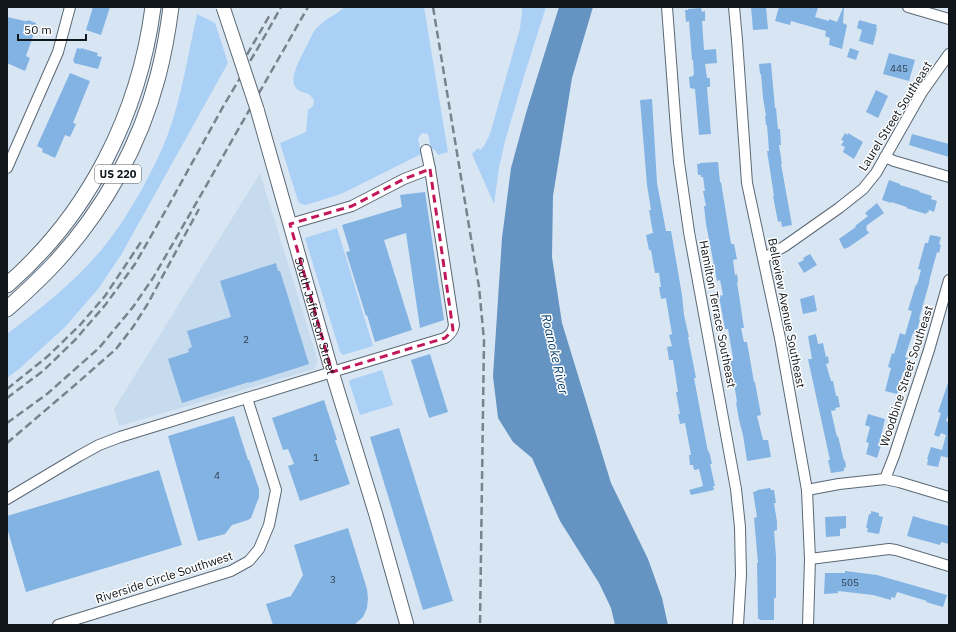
<svg xmlns="http://www.w3.org/2000/svg" width="956" height="632" font-family="'IBM Plex Sans',sans-serif">
<style>
.built{fill:#c7dbef}
.green{fill:#abd0f6}
.water{fill:#6594c3}
.building{fill:#83b3e3}
.lines{fill:none;stroke-linecap:round;stroke-linejoin:round}
.minor-casing{stroke:#5b6874;stroke-width:12}
.major-casing{stroke:#5b6874;stroke-width:15}
.highway-casing{stroke:#5b6874;stroke-width:17}
.minor{stroke:#fff;stroke-width:10}
.major{stroke:#fff;stroke-width:13}
.highway{stroke:#fff;stroke-width:15}
.rail{stroke:#79838d;stroke-width:2.5;stroke-dasharray:8 4;stroke-linecap:butt}
.major-bridge-casing{stroke:#5b6874;stroke-width:15;stroke-linecap:butt}
.major-bridge{stroke:#fff;stroke-width:13}
.marked{fill:none;stroke:#c2185b;stroke-width:3;stroke-dasharray:8 5;stroke-linejoin:round}
.labels{text-anchor:middle;dominant-baseline:central;stroke-width:3;stroke-linejoin:round;paint-order:stroke}
.number-label{font-size:10px;fill:#2e3d4d}
.shield{fill:#fff;stroke:#585c5f;stroke-width:1}
.shield-label{font-size:11px;font-weight:bold;fill:#11161b}
.street-label{font-size:12px;fill:#11161b;stroke:#fff}
.water-label{font-size:13px;font-style:italic;fill:#09406d;stroke:#fff}
</style>
<rect width="100%" height="100%" fill="#d8e6f4"/>
<path class="built" d="M260,173L318,361L314,369L119,426L114,409Z"/>
<g class="green">
<path d="M345,7H424L448,152L438,155L435,150L431,148L428,134L422,133L418,139L421,154L341,194L306,205L301,204L298,201L280,143L306,132L308,110L313,106L314,100C312,98 311,96 310,95C306,92 300,93 296,88C288,77 302,56 307,45C311,38 313,30 320,25C327,18 337,14 345,7Z"/>
<path d="M522,7H546L525,73L505,141L499,168L494,204L472,154L478,148L480,150L484,146L490,134L520,28L522,12Z"/>
<path d="M197,14L215,23L228,63L121,255L98,289L64,328L19,369L7,378V334C41,308 75,282 102,249C117,231 130,210 142,189C151,172 161,153 168,134C182,96 188,54 197,14Z"/>
<path d="M337,228L373,346L343,355L340,352L305,238Z"/>
<path d="M382,370L393,405L360,415L349,382L350,380Z"/>
</g>
<path class="water" d="M559,7H593L572,78L553,196L552,257L562,323L611,483L648,559L662,598L668,625H615L611,608L599,583L560,521L532,458L513,442L498,418L493,376L502,238L511,168L526,113Z"/>
<g class="building">
<path d="M93,7H110L101,35L86,30Z"/>
<path d="M751,7H766L768,29L753,30Z"/>
<path d="M779,7H814L818,8L815,17L829,21V19L837,22L843,8H844L843,23L847,25L842,49L829,45L830,38L825,36L826,31L791,21L790,25L775,21Z"/>
<path d="M701,8L702,12L705,11V21H702L704,50L716,49L717,63L705,64L707,78H710V87H707V88L711,134L699,135L695,89L690,88L689,77L693,76V75H694L693,60H692L689,21L686,22L685,10H688V9Z"/>
<path d="M7,17L25,21H27L28,20L36,23V24L37,25L26,56L30,58L25,71L7,63Z"/>
<path d="M859,20L877,25L876,28L877,29L873,45L859,41L862,30L857,28Z"/>
<path d="M77,48L81,49V48L98,53L97,56L102,57L98,69L74,63V61H73Z"/>
<path d="M850,48L859,51L856,60L847,57Z"/>
<path d="M889,53L915,60L909,81L883,74Z"/>
<path d="M771,63L775,108H776L778,129H780L781,145H779L782,164H781L792,225L782,227L781,221L778,222L773,196H774L767,151H769L767,125H766L765,116H766L763,98L761,74H760L759,64Z"/>
<path d="M70,73L90,81L73,123L76,124L70,137L65,135L55,158L42,152L43,149L37,146Z"/>
<path d="M876,90L888,96L878,118L866,112Z"/>
<path d="M652,99L657,183L666,231H671L682,295L684,315L689,337H688L696,378H694L708,452L709,451L712,464H710L715,486H713L714,490L691,495L689,490L703,486L699,469L694,470L693,465H690L689,455H691L685,423L680,424L678,414H680L676,392H678L673,360H669L667,347L672,346L669,335L672,334L666,299L665,298L661,299L659,287H661L659,273H655L651,250H649L646,235L653,233L649,210H651L647,185L640,100Z"/>
<path d="M845,133L848,135V133L863,142L854,159L843,152L845,147L841,145L844,141L841,140Z"/>
<path d="M912,134L949,144V157L909,145Z"/>
<path d="M718,162L720,182H721L731,244H734L737,259L733,260L735,275L737,274L738,282H737L744,328H741L744,342H747L754,382H755L761,415L757,416L763,440H768L771,457L747,461L743,435L739,420L736,402H737L730,359L733,358L728,329H725L719,296L723,295L720,280L717,281L706,224L704,206H706L703,191H705L703,177H701V175H698L697,164H700V163Z"/>
<path d="M889,180L900,184V185L920,191L919,192L932,196L931,199L937,201L934,212L929,210L928,213L927,212L926,214L906,208L907,207L891,202V203L882,200Z"/>
<path d="M425,192L444,320L420,328L406,233L384,240L412,330L375,342L367,315L366,316L346,252L350,251L342,225L402,207L400,195Z"/>
<path d="M877,203L884,213L866,226L867,228L866,229L869,233L849,247L844,249L839,239L856,227L855,226L868,216L865,213Z"/>
<path d="M930,235L941,237L939,244L941,245L939,253L937,252L930,278L929,284L919,319L920,320L916,334L913,333L905,357L908,358L907,361L909,362L906,370H904V372H903L897,394L885,391L891,368L888,367L892,353L894,354L900,333L905,335L912,311L908,310L916,284L917,285L921,270L918,269L925,243H928Z"/>
<path d="M810,254L817,265L804,273L798,263L804,260L803,258Z"/>
<path d="M276,263L278,271H280L309,364L249,383V382L182,403L168,359L189,352L188,349L192,347L187,331L231,317L220,281Z"/>
<path d="M814,295L817,311L803,314L800,299Z"/>
<path d="M816,334L818,344L823,343L826,357L828,356L829,363L826,364L831,381H833L836,396H838L840,407L835,408L836,410L831,411L837,437L838,436L844,461L845,460L846,467L844,468V471L831,473L828,460H830L808,359H812L808,336Z"/>
<path d="M430,354L448,412L429,418L411,360Z"/>
<path d="M948,383L949,384V413L946,421L949,422V458L941,456L938,467L927,465L928,459H927L931,447L942,450L946,435L941,433L939,437L934,435L941,413L938,412Z"/>
<path d="M324,400L337,440H335L350,484L300,501L288,466L294,464L288,449L283,450L272,418Z"/>
<path d="M868,414L885,419L880,441H882L881,445L877,458L866,454L869,443L866,442L870,427L865,425Z"/>
<path d="M234,416L248,460H249L259,489V497L251,518L248,520L232,525L225,534L198,541L168,436Z"/>
<path d="M399,428L453,601L423,610L370,437Z"/>
<path d="M159,470L182,545L26,592L7,528V516Z"/>
<path d="M770,488L771,490H774L776,503H774L777,522V530L774,531L776,556V598H774V620H760V619H758L757,563H758L754,518L757,517L753,492L757,491V490Z"/>
<path d="M871,511L879,513V516L883,517L879,534L867,532L868,528H866L869,514H871Z"/>
<path d="M846,516V528L840,529V536L826,537L825,517Z"/>
<path d="M913,516L926,520L949,526V544L941,542L940,545L907,536Z"/>
<path d="M348,528L367,589L368,598L367,608L363,617L354,625H273L266,604L291,596L303,575L294,545Z"/>
<path d="M845,571L877,575L947,595L943,607L926,602L927,601L897,592L895,598L891,597V600L873,595L838,591V593L824,594L825,573H845Z"/>
</g>
<g class="lines">
<defs>
<g id="minor">
<path d="M667,7L676,129L679,162L689,232L736,489L740,527L741,575L738,625"/>
<path d="M734,7L737,40L747,183L780,338L807,490L810,559L808,625"/>
<path d="M908,7L949,19"/>
<path d="M885,157L894,161L949,177"/>
<path d="M7,168L58,52L70,7"/>
<path d="M290,224L352,206L404,179L430,169"/>
<path d="M764,258L785,246L839,208L863,189L876,173L922,92L949,54"/>
<path d="M885,479L894,456L929,350L949,280"/>
<path d="M807,490L839,484L885,479L899,482L949,497"/>
<path d="M7,499L79,456L99,445L120,437L332,372L445,338C451,334 453,331 454,325L430,169L426,150"/>
<path d="M810,559L889,549L896,550L949,566"/>
<path d="M58,625L231,571L249,561L259,549L269,525L276,490L247,398"/>
</g>
<g id="major">
<path id="s1" d="M257,109L332,372L376,515L407,625"/>
</g>
<g id="highway">
<path d="M7,285C89,214 139,114 153,7"/>
<path d="M7,309C24,294 40,279 55,263C104,210 140,145 158,76C164,53 168,30 171,7"/>
</g>
</defs>
<use href="#minor" class="minor-casing"/>
<use href="#major" class="major-casing"/>
<use href="#highway" class="highway-casing"/>
<use href="#minor" class="minor"/>
<use href="#major" class="major"/>
<use href="#highway" class="highway"/>
<g class="rail">
<path d="M433,7L479,287L484,340L480,625"/>
<path d="M241,65L271,13"/>
<path d="M7,389L48,356L80,325L105,296L141,242"/>
<path d="M7,398L43,371L75,340L106,304L135,264L171,201L224,105L262,41L281,7"/>
<path d="M7,423L47,394L99,348L133,307L153,278L202,193L308,7"/>
<path d="M7,443L75,385L116,349L133,327L147,305L199,209"/>
</g>
<defs>
<path id="major-bridge" d="M223,7L257,109"/>
</defs>
<use href="#major-bridge" class="major-bridge-casing"/>
<use href="#major-bridge" class="major-bridge"/>
</g>
<path class="marked" d="M430,169L453,330L445,338L332,372L290,224L352,206L404,179Z"/>
<g class="labels">
<g class="number-label">
<text x="899" y="68">445</text>
<text x="246" y="339">2</text>
<text x="316" y="457">1</text>
<text x="217" y="475">4</text>
<text x="333" y="579">3</text>
<text x="850" y="582">505</text>
</g>
<rect class="shield" x="95" y="165" width="46" height="18" rx="3"/>
<g class="shield-label">
<text x="118" y="174">US 220</text>
</g>
<g class="street-label">
<text transform="translate(895 116) rotate(-58)">Laurel Street Southeast</text>
<text transform="translate(787 313) rotate(79)">Belleview Avenue Southeast</text>
<text transform="translate(718 314) rotate(79)">Hamilton Terrace Southeast</text>
<text stroke="none"><textPath href="#s1" startOffset="215">South Jefferson Street</textPath></text>
<text transform="translate(906 376) rotate(-72)">Woodbine Street Southeast</text>
<text transform="translate(164 577) rotate(-18)">Riverside Circle Southwest</text>
</g>
<g class="water-label">
<text transform="translate(555 354) rotate(77)">Roanoke River</text>
</g>
</g>
<rect width="956" height="632" fill="none" stroke="#11161b" stroke-width="16"/>
<path d="M18 34v6h68v-6" fill="none" stroke="#11161b" stroke-width="2"/>
<text x="24" y="34" font-size="12" fill="#11161b" stroke="#ffffff" stroke-width="3" paint-order="stroke">50 m</text>
</svg>
